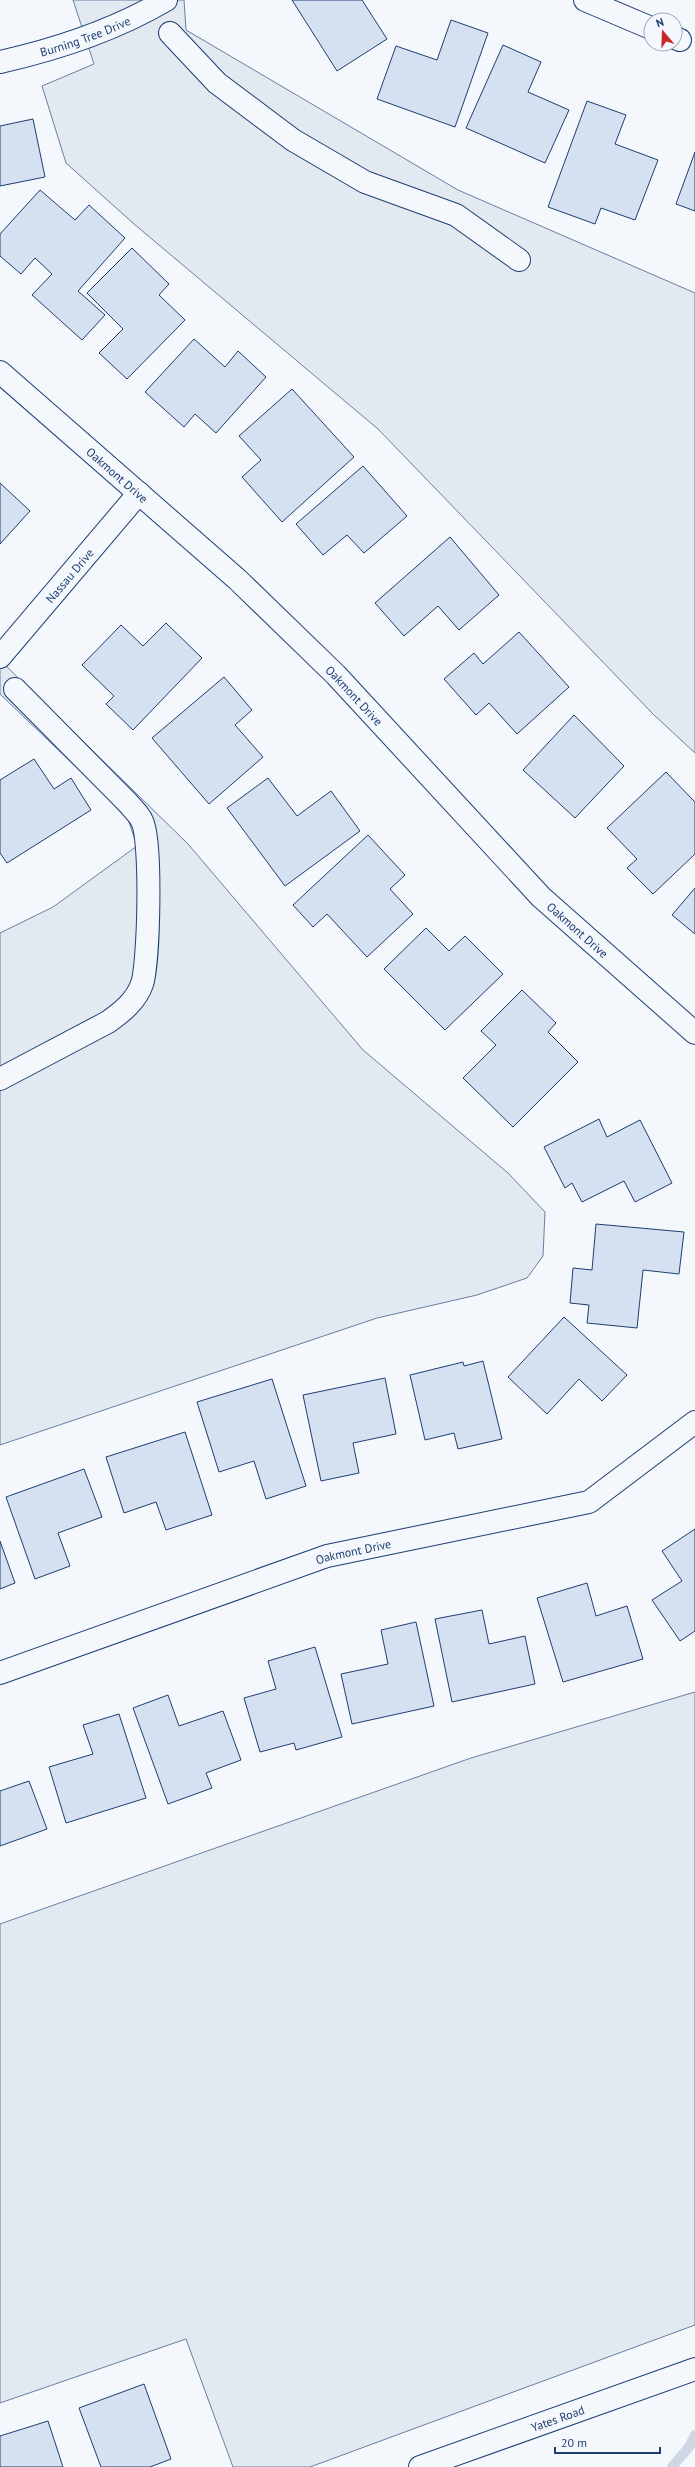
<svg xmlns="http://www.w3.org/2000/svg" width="695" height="2467" font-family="'PT Sans',sans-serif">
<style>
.green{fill:#e3e9f0;stroke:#687fa3}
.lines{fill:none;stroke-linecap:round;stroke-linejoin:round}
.stream{stroke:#cfd7e4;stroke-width:10}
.building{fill:#d5e0f0;stroke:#1d3f73}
.minor-casing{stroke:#1d3f73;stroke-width:24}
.minor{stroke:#f4f7fb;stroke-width:22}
.labels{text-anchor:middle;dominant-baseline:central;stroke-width:3;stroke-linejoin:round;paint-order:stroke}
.street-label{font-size:12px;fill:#1d3f73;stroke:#f4f7fb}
</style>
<rect width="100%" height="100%" fill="#f4f7fb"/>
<g class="green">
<path d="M73,0H184L186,30L458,190L695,293V753L653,714L378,429L134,224L66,163L42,86L94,64Z"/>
<path d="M0,660L188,844L363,1050L508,1173L545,1212L543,1256L527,1278L477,1295L377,1318L0,1445V933L53,907L137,846L127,816L0,694Z"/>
<path d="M695,1692V2325L310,2467H233L186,2339L0,2403V1924L471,1758Z"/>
</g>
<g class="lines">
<path class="stream" d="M672,2467L689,2447L695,2435"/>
</g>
<g class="building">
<path d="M292,0H362L387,39L337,71Z"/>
<path d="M451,20L488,33L455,127L377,99L396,46L437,60Z"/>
<path d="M503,45L541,62L528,92L569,110L545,163L466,128Z"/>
<path d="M587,101L626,115L615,144L658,160L635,220L601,208L595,224L548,207Z"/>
<path d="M33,119L45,177L0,186V126Z"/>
<path d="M695,152V211L676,204Z"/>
<path d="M40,190L75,220L89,205L125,238L78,291L105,315L82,340L32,295L52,274L35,258L21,274L0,256V234Z"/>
<path d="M132,248L169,284L159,295L185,320L127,379L99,353L123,329L87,293Z"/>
<path d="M194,339L225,367L238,351L266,377L216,433L195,414L184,427L145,392Z"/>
<path d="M292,389L354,457L282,522L242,477L261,460L239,436Z"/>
<path d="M363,466L407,516L364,553L347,535L323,555L296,524Z"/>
<path d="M0,483L30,511L0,544Z"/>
<path d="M450,537L499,595L459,630L438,606L404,636L375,603Z"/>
<path d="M166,623L202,658L133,730L106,704L114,696L82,665L121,625L143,646Z"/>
<path d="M519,632L569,687L517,734L489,703L476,715L444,679L474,653L483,664Z"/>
<path d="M224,677L252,710L235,725L263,757L209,804L152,738Z"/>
<path d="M574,715L624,766L575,818L523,770Z"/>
<path d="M34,759L54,789L71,778L91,810L7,863L0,853V780Z"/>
<path d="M666,772L695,802V854L653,894L627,868L637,859L607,828Z"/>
<path d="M268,778L297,816L331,791L360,831L285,886L227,808Z"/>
<path d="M368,835L405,875L390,889L413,914L367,957L327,914L313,927L293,905Z"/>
<path d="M695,888V934L672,915Z"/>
<path d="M426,928L449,951L465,936L503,974L445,1030L384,969Z"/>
<path d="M522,990L556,1023L548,1032L578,1062L513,1127L463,1078L496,1045L481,1031Z"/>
<path d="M599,1119L607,1137L640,1120L672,1183L635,1202L624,1181L582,1202L572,1183L565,1188L544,1147Z"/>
<path d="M596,1224L684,1232L679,1274L643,1270L637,1328L587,1323L589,1305L570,1303L573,1268L592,1270Z"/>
<path d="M564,1317L627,1375L602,1401L579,1379L547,1414L508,1377Z"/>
<path d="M483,1361L502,1439L458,1449L454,1433L425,1440L410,1375L463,1362L464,1366Z"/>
<path d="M385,1378L396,1434L353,1443L359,1473L321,1481L303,1395Z"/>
<path d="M272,1379L306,1486L266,1499L254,1461L219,1472L197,1402Z"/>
<path d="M185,1432L212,1515L166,1530L156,1502L124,1513L106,1457Z"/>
<path d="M84,1469L102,1517L58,1533L70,1566L35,1579L6,1497Z"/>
<path d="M695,1529V1631L680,1641L652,1600L682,1581L662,1551Z"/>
<path d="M0,1541L15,1583L0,1589Z"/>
<path d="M587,1583L596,1616L627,1606L643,1659L563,1682L537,1598Z"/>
<path d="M482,1610L489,1644L525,1636L535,1684L452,1702L435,1619Z"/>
<path d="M416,1622L434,1706L352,1724L341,1674L388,1664L381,1630Z"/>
<path d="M315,1647L342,1737L296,1750L294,1743L260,1752L244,1698L276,1689L268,1661Z"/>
<path d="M168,1695L179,1726L223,1711L241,1760L206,1773L212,1788L168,1804L133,1708Z"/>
<path d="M119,1714L146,1798L66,1823L49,1767L93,1754L83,1725Z"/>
<path d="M29,1781L47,1829L0,1846V1791Z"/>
<path d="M144,2384L171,2459L150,2467H101L79,2408Z"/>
<path d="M48,2421L63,2467H0V2436Z"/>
</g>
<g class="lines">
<defs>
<g id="minor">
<path d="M585,0L651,28"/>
<path d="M170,33L217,83L293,140L365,182L456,215L519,260"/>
<path d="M675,38L680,40"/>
<path id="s1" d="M0,62C58,49 115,30 166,0"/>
<path id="s2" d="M0,372L238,580L336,675L541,897L695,1033"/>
<path id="s3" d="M0,657L139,493"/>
<path d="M0,1079L108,1022C122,1012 136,1001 142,984C149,963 152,840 142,821C139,814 132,808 127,802L15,689"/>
<path id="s4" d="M0,1673L327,1556L589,1502L695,1422"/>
<path id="s5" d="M420,2467L695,2369"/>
</g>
</defs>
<use href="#minor" class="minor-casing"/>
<use href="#minor" class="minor"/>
</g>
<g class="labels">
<g class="street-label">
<text stroke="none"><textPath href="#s1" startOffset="89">Burning Tree Drive</textPath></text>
<text stroke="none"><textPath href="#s2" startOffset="156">Oakmont Drive</textPath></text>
<text stroke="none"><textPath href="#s3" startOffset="107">Nassau Drive</textPath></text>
<text stroke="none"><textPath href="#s2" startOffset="480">Oakmont Drive</textPath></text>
<text stroke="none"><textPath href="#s2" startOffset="804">Oakmont Drive</textPath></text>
<text stroke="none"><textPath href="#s4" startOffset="374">Oakmont Drive</textPath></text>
<text stroke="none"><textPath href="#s5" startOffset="146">Yates Road</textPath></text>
</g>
</g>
<g transform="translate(663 32) rotate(341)"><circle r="19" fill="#f4f7fb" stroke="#9eadc5"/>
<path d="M0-3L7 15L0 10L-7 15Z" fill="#c62828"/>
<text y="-6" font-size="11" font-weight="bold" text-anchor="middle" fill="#1d3f73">N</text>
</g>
<path d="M555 2447v6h105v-6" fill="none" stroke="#1d3f73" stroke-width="2"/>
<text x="561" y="2447" font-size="12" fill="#1d3f73" stroke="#f4f7fb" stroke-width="3" paint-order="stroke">20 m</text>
</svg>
